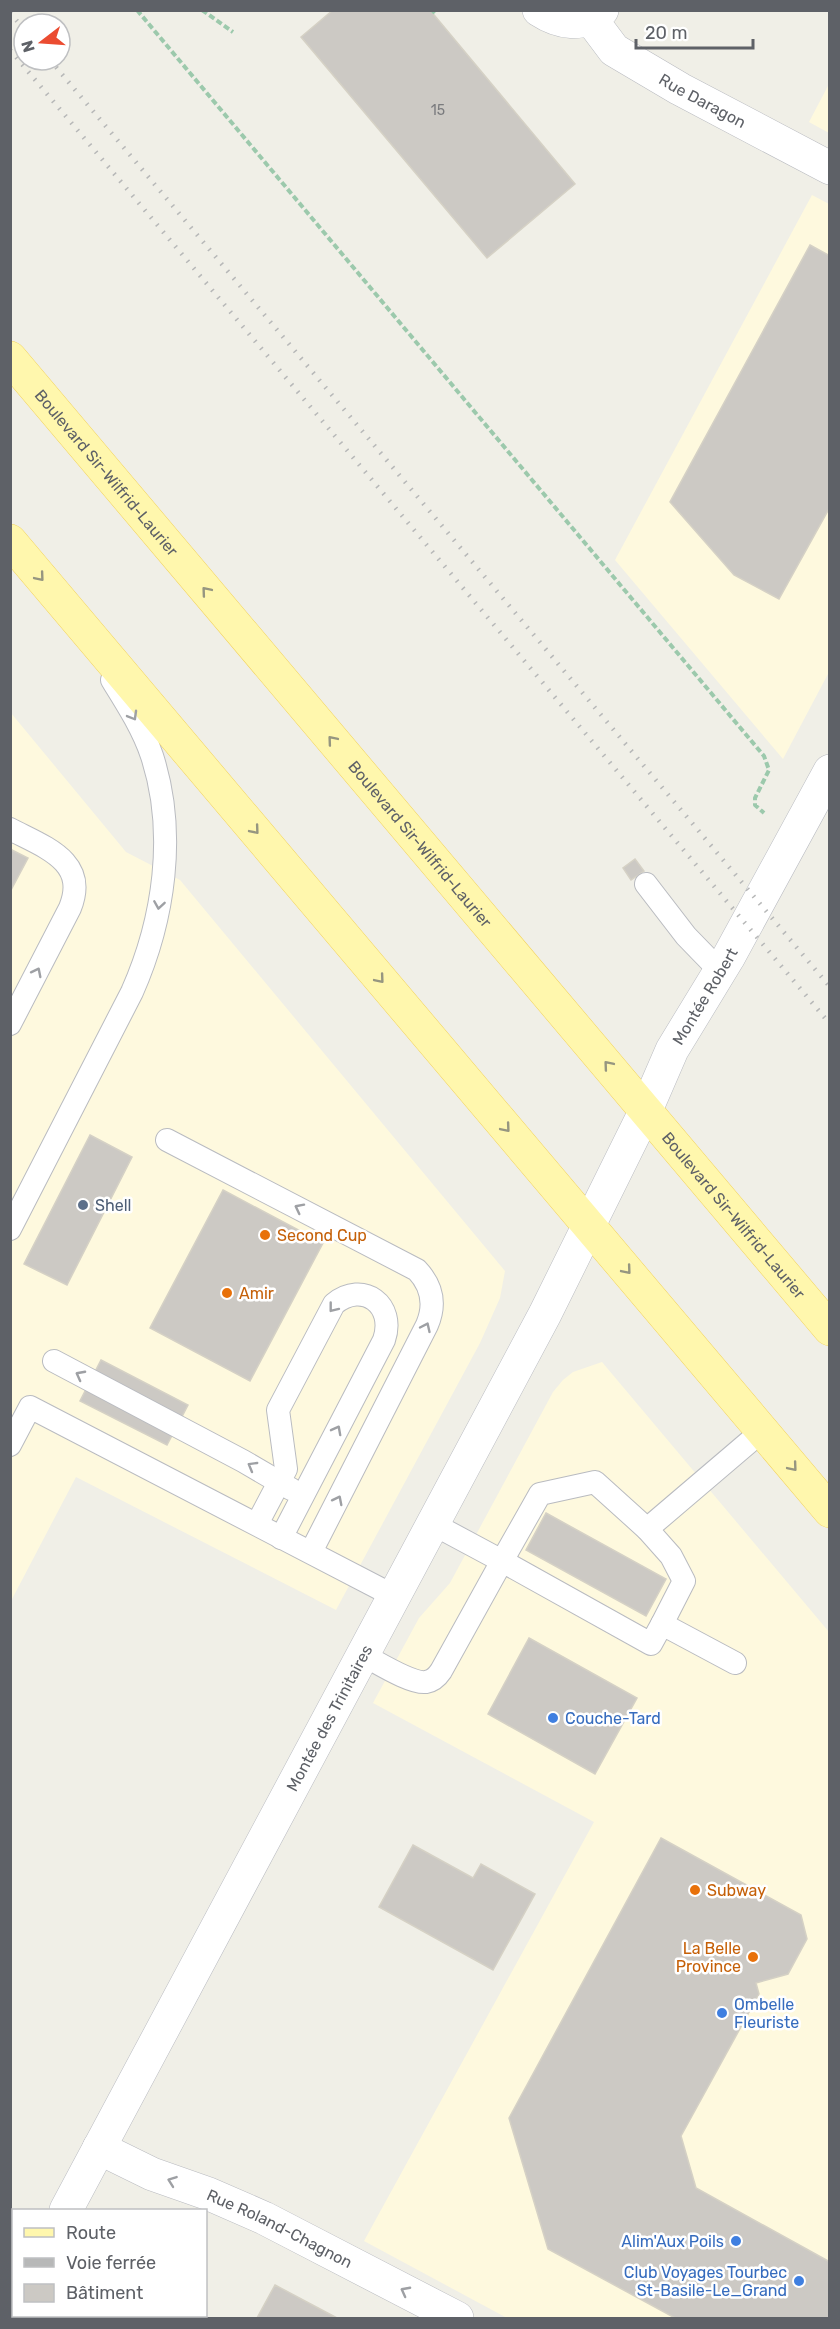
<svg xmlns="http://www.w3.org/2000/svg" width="840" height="2329" font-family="Rubik,sans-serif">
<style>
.commercial{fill:#fef9de}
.building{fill:#ccc9c4;stroke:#d5d1c5;stroke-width:1.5}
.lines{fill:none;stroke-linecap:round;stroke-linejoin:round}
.lane-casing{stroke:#b9bbc0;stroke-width:24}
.street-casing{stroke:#b9bbc0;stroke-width:34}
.secondary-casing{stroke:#babcc2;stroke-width:34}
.primary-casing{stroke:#f3d35d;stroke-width:34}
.path{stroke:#9cc9ac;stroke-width:4;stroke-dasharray:6 3;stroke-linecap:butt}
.lane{stroke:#fff;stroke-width:22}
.street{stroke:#fff;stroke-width:33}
.secondary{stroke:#fff;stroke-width:33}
.primary{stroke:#fff7ad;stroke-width:33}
.rail{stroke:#b7b8b8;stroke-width:4.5;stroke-dasharray:1.5 8;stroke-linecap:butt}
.oneway{stroke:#969680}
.oneway2{stroke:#9ea0a4}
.service-dot{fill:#5c6f8a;stroke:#fff;stroke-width:2}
.food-dot{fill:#e8710a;stroke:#fff;stroke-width:2}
.shop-dot{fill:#3f7fe0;stroke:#fff;stroke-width:2}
.labels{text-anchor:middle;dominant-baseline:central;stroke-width:5;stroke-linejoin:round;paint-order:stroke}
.number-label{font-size:14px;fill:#7a7b7e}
.street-label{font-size:16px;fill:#5e6167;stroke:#fff}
.service-label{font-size:16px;fill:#4e5e75;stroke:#fff;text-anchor:start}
.food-label{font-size:16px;fill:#c56008;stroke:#fff;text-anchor:start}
.shop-label{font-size:16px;fill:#366cbe;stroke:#fff;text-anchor:start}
</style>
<rect width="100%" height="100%" fill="#f0efe7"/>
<g class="commercial">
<path d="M829,84V133L809,122Z"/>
<path d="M812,195L829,204V672L783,759L615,560Z"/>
<path d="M11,713L126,852L180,880L505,1271L500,1298L480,1343L336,1610L76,1477L11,1601Z"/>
<path d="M602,1362L829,1632V2318H507L364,2241L594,1822L373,1703L419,1618L450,1583L553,1392L563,1380L573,1372Z"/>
</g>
<g class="building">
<path d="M333,10H430L575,184L487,258L301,37Z"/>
<path d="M810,245L830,256V507L779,599L734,575L670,502Z"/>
<path d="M10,849L28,858L10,892Z"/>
<path d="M635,859L644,871L631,880L623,868Z"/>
<path d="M90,1135L132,1157L67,1285L24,1264Z"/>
<path d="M223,1190L323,1243L250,1381L150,1328Z"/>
<path d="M101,1360L188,1405L167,1445L80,1401Z"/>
<path d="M546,1513L666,1579L646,1616L526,1550Z"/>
<path d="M529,1638L637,1698L595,1774L488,1714Z"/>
<path d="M661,1838L801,1915L807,1939L788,1974L756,1983L759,1994L681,2136L696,2188L830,2262V2318H675L548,2249L509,2118Z"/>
<path d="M413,1845L473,1878L481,1864L535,1894L493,1970L379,1907Z"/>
<path d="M275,2285L337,2318H257Z"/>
</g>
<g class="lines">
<defs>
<g id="lane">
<path d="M10,829C44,847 89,861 70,908L10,1024"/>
<path d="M646,884L686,936L720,971"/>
<path d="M167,1140L417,1270C432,1286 436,1304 427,1325L311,1552"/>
<path d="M10,1229L132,992C164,920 177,833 152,756C143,729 127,704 112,680"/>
<path d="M54,1361L243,1461L291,1489"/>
<path d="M10,1445L30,1407L394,1596"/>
<path d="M257,1524L286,1469L278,1410L334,1304C363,1280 396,1305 384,1340L281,1538"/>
<path d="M433,1524L502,1561L540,1494L595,1482L647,1529L762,1431"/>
<path d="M647,1529L671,1556L684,1581L662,1624"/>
<path d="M363,1655C377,1662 411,1684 426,1682C433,1681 437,1677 441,1671L502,1561L651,1644L662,1624L735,1663"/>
</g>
<g id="street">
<path d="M539,10C559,23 583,28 602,10"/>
<path id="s1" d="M590,18L614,50L680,89L830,168"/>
<path id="s2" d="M99,2148L152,2174L209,2194L264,2218L457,2318"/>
</g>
<g id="secondary">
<path id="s3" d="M66,2210L545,1314L646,1110L672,1050L728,958L830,771"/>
<path d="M10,2315L14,2309"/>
</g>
<g id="primary">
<path id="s4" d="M10,358L830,1329"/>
<path d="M10,541L830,1511"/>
</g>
</defs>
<use href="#lane" class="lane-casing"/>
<use href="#street" class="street-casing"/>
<use href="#secondary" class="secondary-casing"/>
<use href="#primary" class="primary-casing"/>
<g class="path">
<path d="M137,10L764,756L769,770L755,798V805L764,813"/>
<path d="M202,10L233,32"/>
<path d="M432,13L435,10"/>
</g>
<use href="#lane" class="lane"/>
<use href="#street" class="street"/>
<use href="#secondary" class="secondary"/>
<use href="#primary" class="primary"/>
<g class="rail">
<path d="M10,13L24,29"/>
<path d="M10,50L830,1024"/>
<path d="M50,60L830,987"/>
</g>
</g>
<defs><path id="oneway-chevron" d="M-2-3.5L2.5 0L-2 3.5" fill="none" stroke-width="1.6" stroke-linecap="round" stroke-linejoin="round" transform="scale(1.5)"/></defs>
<g class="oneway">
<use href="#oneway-chevron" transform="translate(40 577) rotate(50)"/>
<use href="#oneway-chevron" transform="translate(206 591) rotate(-130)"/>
<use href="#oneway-chevron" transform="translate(332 740) rotate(-130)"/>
<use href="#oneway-chevron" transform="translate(255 830) rotate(50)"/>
<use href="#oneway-chevron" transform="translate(380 979) rotate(50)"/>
<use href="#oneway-chevron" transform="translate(608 1065) rotate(-130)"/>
<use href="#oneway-chevron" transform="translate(506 1128) rotate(50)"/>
<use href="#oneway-chevron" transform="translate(627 1270) rotate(50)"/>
<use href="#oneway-chevron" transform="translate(793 1467) rotate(50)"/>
</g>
<g class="oneway2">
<use href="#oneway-chevron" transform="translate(133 716) rotate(60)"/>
<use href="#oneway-chevron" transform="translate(159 905) rotate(99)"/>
<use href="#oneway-chevron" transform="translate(37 972) rotate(-63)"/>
<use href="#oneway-chevron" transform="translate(299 1208) rotate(-153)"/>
<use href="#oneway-chevron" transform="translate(333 1308) rotate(128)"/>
<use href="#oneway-chevron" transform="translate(426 1327) rotate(-65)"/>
<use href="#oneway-chevron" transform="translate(80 1375) rotate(-152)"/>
<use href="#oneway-chevron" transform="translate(337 1430) rotate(-62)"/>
<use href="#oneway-chevron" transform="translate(252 1466) rotate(-150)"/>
<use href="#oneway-chevron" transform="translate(338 1500) rotate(-63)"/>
<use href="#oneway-chevron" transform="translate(172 2181) rotate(-160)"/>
<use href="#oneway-chevron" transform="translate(405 2291) rotate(-152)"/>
</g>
<circle class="service-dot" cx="83" cy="1205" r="6"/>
<g class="food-dot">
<circle cx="265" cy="1235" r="6"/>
<circle cx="227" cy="1293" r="6"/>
<circle cx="695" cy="1890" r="6"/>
<circle cx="753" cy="1957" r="6"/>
</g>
<g class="shop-dot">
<circle cx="553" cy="1718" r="6"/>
<circle cx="722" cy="2013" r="6"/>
<circle cx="736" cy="2241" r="6"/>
<circle cx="799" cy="2281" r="6"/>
</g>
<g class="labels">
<g class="number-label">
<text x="438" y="110">15</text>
</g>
<g class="street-label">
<text stroke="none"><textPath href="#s1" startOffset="142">Rue Daragon</textPath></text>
<text stroke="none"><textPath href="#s4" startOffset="150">Boulevard Sir-Wilfrid-Laurier</textPath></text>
<text stroke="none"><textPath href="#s4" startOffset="636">Boulevard Sir-Wilfrid-Laurier</textPath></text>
<text stroke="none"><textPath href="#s3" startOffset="1372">Montée Robert</textPath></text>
<text stroke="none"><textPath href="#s4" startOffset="1122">Boulevard Sir-Wilfrid-Laurier</textPath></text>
<text stroke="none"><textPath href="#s3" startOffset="558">Montée des Trinitaires</textPath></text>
<text stroke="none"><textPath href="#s2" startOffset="198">Rue Roland-Chagnon</textPath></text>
</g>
<g class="service-label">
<text x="95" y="1205">Shell</text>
</g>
<g class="food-label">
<text x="277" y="1235">Second Cup</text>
<text x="239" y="1293">Amir</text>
<text x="707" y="1890">Subway</text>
<text x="741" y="1948" text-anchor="end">La Belle<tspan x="741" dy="18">Province</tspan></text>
</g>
<g class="shop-label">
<text x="565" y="1718">Couche-Tard</text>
<text x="734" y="2004">Ombelle<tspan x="734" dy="18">Fleuriste</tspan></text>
<text x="724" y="2241" text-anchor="end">Alim'Aux Poils</text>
<text x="787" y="2272" text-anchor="end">Club Voyages Tourbec<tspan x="787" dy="18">St-Basile-Le_Grand</tspan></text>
</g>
</g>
<rect width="840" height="2329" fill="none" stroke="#5e6167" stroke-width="24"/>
<rect x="12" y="2209" width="195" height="108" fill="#ffffff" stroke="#bfc0c2" stroke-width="1.5"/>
<rect x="24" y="2228" width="30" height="9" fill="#fff7ad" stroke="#bfc0c2" stroke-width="1.5"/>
<text x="66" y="2239" font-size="18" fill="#5e6167">Route</text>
<rect x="24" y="2258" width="30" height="9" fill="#b7b8b8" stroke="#bfc0c2" stroke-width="1.5"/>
<text x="66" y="2269" font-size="18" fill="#5e6167">Voie ferrée</text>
<rect x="24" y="2284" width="30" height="18" fill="#ccc9c4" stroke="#bfc0c2" stroke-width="1.5"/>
<text x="66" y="2299" font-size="18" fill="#5e6167">Bâtiment</text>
<g transform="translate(42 42) rotate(253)"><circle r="28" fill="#ffffff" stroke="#bfc0c2" stroke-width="1.5"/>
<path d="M0-4.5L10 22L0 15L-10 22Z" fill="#eb4c31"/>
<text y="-9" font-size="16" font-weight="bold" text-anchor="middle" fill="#5e6167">N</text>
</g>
<path d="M636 39v9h117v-9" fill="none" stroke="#5e6167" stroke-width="3"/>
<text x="645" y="39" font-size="18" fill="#5e6167" stroke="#ffffff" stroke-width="4.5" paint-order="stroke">20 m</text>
</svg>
